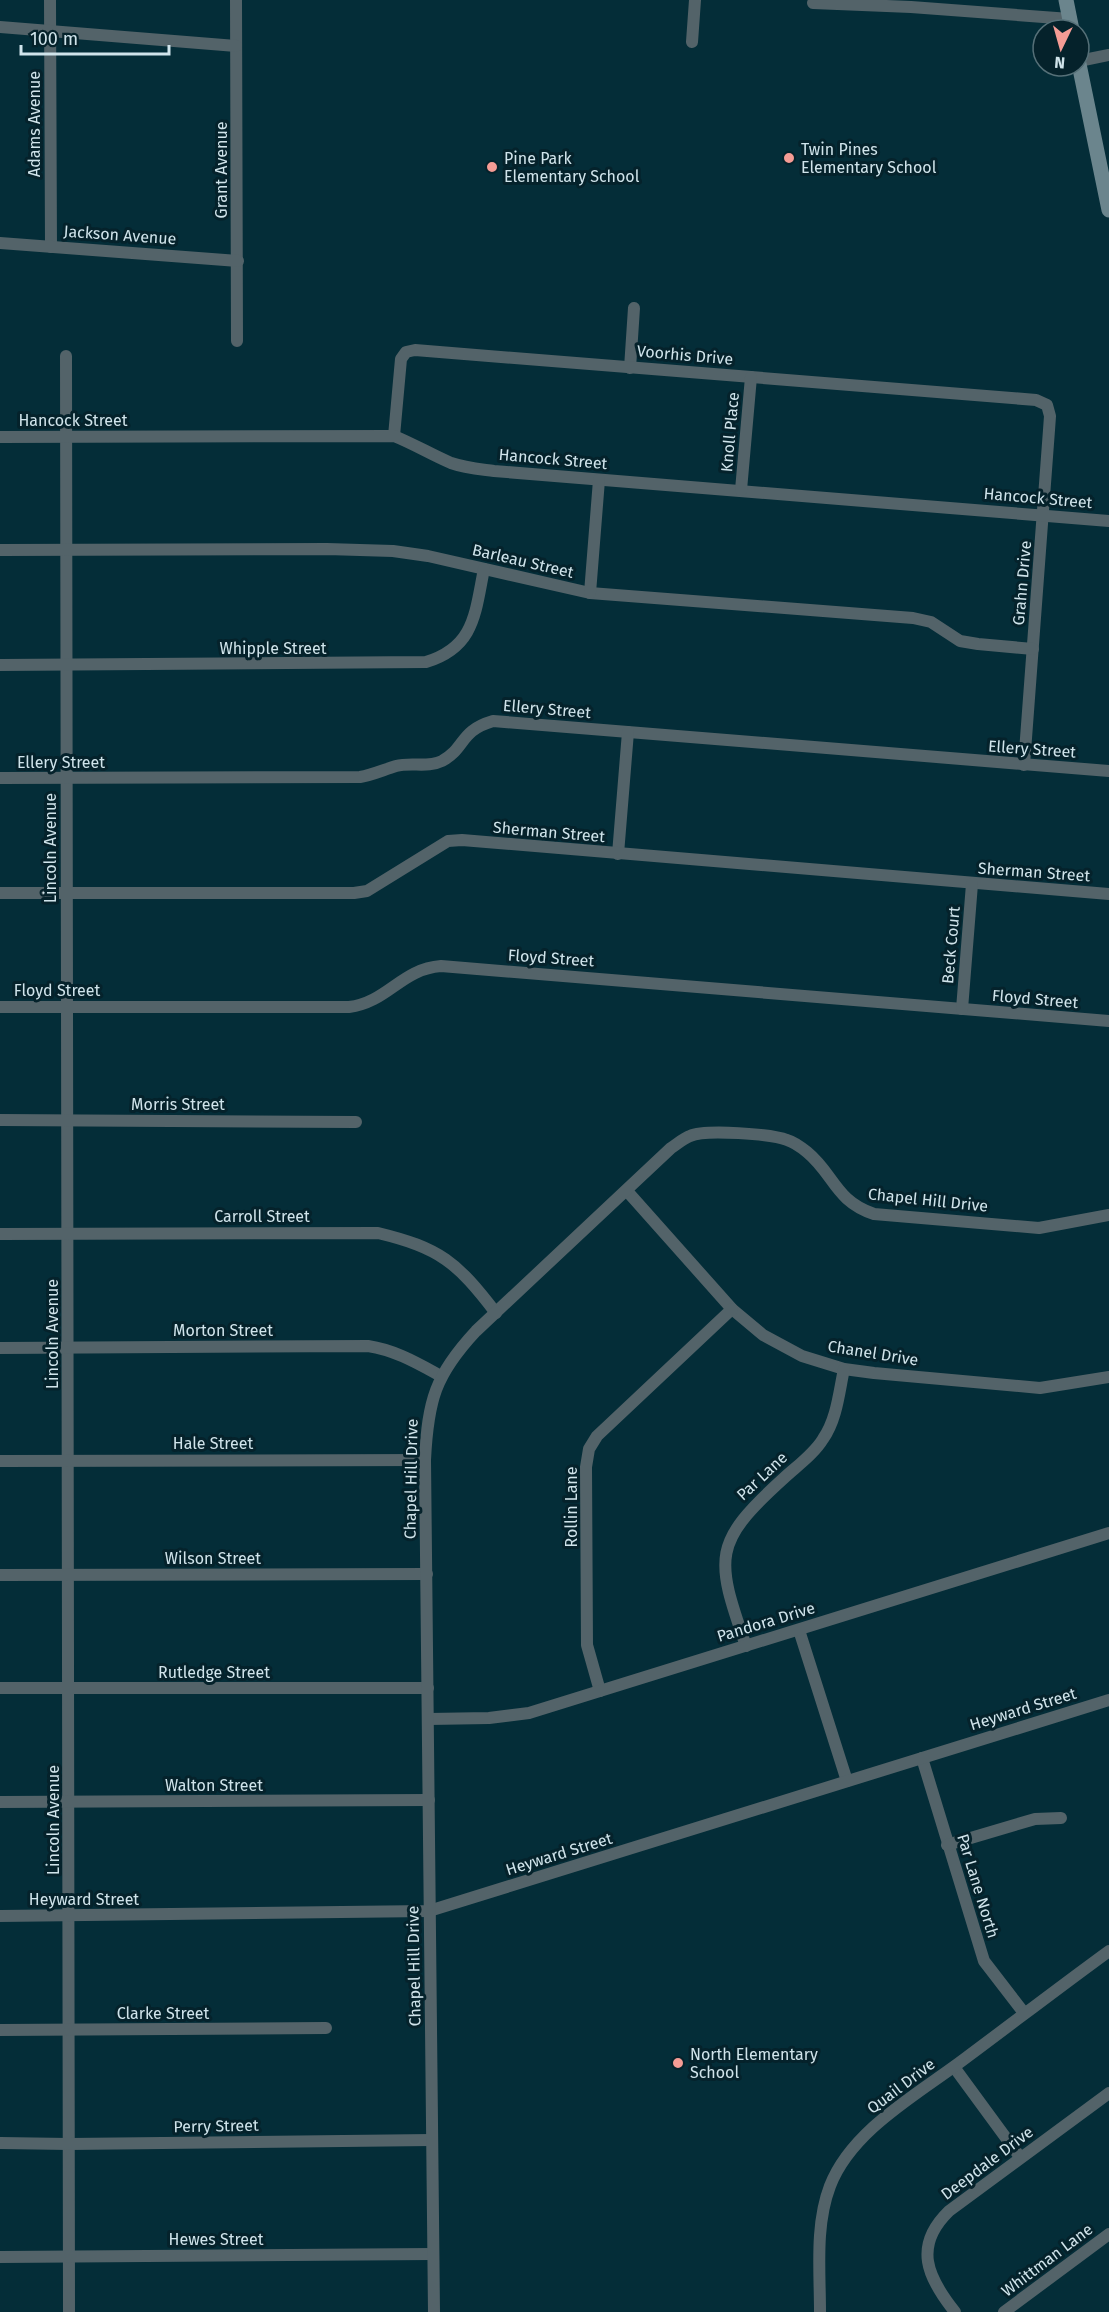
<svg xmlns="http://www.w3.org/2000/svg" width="1109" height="2312" font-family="'Fira Sans',sans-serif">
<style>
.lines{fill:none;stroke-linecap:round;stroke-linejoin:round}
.minor{stroke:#536369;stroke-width:12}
.secondary{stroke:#6b858d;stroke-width:15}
.poi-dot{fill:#f59c95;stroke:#05222b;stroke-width:2}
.labels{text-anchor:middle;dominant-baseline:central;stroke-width:6;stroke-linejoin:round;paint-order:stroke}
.street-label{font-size:16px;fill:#d0e4eb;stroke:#05222b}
.poi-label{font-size:16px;fill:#d0e4eb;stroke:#05222b;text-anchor:start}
</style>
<rect width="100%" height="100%" fill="#042d38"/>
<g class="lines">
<g class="minor">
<path d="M50,0L51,247"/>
<path d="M236,0L237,341"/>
<path d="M813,3L911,7L1070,19"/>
<path d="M0,27L236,46"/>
<path d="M692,42L695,0"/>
<path d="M1079,61L1109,55"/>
<path d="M0,243L238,261"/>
<path d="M66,356L69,2312"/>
<path d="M630,368L634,308"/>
<path d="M394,436L401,359L406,352L415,350L1036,400L1047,405L1050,416L1049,430L1024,765"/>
<path d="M0,437L394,436C414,444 432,455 451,463C465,468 479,469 494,471L1109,521"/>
<path d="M741,490L751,377"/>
<path d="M0,550L327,549L393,551L428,556L590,593L913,618L931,622L960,641L978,644L1033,649"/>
<path d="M590,593L599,480"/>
<path d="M0,665L426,662C475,647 475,613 484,569"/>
<path d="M0,778L360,777C372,775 383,770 396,766C411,762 428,768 442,761C466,748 459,731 493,721L1109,771"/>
<path d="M618,854L628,732"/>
<path d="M0,893H354L367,891L448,841L462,840L1109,894"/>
<path d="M0,1007H349C388,1002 401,969 441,966L1109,1021"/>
<path d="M962,1009L972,884"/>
<path d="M0,1120L356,1122"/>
<path d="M627,1191L732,1309L763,1335L802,1356L844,1369L874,1373L1040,1388L1109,1377"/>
<path d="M0,1234L378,1233C440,1248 457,1262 496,1313"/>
<path d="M0,1348L368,1346C395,1350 417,1363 441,1376"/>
<path d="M0,1461L425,1460"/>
<path d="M0,1575L427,1574"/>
<path d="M799,1630L847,1781"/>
<path d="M746,1646C715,1557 712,1543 784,1478C797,1466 814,1454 823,1439C837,1419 839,1392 844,1369"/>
<path d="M0,1688H428"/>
<path d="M600,1691L587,1645L586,1467L589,1449L597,1436L732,1309"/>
<path d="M429,1719L489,1718L529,1713L1109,1533"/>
<path d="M922,1758L984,1961L1024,2013"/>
<path d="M0,1802L429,1800"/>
<path d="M947,1845L1035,1819L1061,1818"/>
<path d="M0,1916L429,1911L1109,1700"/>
<path d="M0,2030L326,2028"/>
<path d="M954,2067L1020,2157"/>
<path d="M0,2143L69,2144L432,2140"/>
<path d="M0,2257L433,2254"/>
<path d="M434,2312L425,1460C428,1400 435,1375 476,1331L671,1148C677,1144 684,1138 690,1136C705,1129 772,1134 787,1140C794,1142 802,1148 807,1152C834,1174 835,1201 874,1214L1039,1228L1109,1215"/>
<path d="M820,2312C820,2271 815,2225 830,2186C852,2129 920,2093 967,2057C1014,2022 1061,1986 1109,1951"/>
<path d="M955,2312C927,2277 913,2246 949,2211L1109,2093"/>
<path d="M1004,2312L1109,2234"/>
</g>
<g class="secondary">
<path d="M1066,0L1072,30"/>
<path d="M1079,64L1109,210"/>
</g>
</g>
<g class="poi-dot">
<circle cx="789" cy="158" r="6"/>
<circle cx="492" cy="167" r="6"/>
<circle cx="678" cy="2063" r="6"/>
</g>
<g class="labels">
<g class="street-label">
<text transform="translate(34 124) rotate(-90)">Adams Avenue</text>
<text transform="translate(221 170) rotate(-90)">Grant Avenue</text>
<text transform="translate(120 235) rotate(4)">Jackson Avenue</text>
<text transform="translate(685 355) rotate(5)">Voorhis Drive</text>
<text x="73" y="420">Hancock Street</text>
<text transform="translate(730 432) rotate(-85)">Knoll Place</text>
<text transform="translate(553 459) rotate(5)">Hancock Street</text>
<text transform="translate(1038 498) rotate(5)">Hancock Street</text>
<text transform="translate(523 561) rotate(13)">Barleau Street</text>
<text transform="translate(1022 583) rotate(-85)">Grahn Drive</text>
<text x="273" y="648">Whipple Street</text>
<text transform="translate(547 709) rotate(5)">Ellery Street</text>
<text transform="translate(1032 749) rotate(4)">Ellery Street</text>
<text x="61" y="762">Ellery Street</text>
<text transform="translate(549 832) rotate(5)">Sherman Street</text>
<text transform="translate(50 848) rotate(-90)">Lincoln Avenue</text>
<text transform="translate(1034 872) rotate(4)">Sherman Street</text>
<text transform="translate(951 945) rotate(-85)">Beck Court</text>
<text transform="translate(551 958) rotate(4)">Floyd Street</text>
<text x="57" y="990">Floyd Street</text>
<text transform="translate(1035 999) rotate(5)">Floyd Street</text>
<text x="178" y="1104">Morris Street</text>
<text transform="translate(928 1200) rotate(6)">Chapel Hill Drive</text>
<text x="262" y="1216">Carroll Street</text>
<text x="223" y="1330">Morton Street</text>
<text transform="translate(52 1334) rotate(-90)">Lincoln Avenue</text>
<text transform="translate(873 1353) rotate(9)">Chanel Drive</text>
<text x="213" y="1443">Hale Street</text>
<text transform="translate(762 1476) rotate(-43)">Par Lane</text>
<text transform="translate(411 1479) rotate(-89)">Chapel Hill Drive</text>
<text transform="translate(571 1507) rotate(-90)">Rollin Lane</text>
<text x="213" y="1558">Wilson Street</text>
<text transform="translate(766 1622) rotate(-17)">Pandora Drive</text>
<text x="214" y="1672">Rutledge Street</text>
<text transform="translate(1023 1709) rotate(-17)">Heyward Street</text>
<text x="214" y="1785">Walton Street</text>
<text transform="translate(53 1820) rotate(-90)">Lincoln Avenue</text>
<text transform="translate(559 1854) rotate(-17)">Heyward Street</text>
<text transform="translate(978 1886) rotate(73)">Par Lane North</text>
<text x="84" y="1899">Heyward Street</text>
<text transform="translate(414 1966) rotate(-91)">Chapel Hill Drive</text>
<text x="163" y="2013">Clarke Street</text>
<text transform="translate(901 2086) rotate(-37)">Quail Drive</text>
<text transform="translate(216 2126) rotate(-1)">Perry Street</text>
<text transform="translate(987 2163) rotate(-37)">Deepdale Drive</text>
<text x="216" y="2239">Hewes Street</text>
<text transform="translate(1047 2260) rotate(-37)">Whittman Lane</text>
</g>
<g class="poi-label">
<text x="801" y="149">Twin Pines<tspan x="801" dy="18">Elementary School</tspan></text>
<text x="504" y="158">Pine Park<tspan x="504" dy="18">Elementary School</tspan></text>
<text x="690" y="2054">North Elementary<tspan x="690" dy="18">School</tspan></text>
</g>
</g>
<g transform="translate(1061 48) rotate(185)"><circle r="28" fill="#05222b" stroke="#567078" stroke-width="1.5"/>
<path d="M0-4.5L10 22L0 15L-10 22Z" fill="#f59c95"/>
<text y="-9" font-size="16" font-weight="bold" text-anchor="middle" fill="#d0e4eb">N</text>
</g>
<path d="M21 45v9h148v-9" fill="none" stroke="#d0e4eb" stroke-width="3"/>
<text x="30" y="45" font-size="18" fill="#d0e4eb" stroke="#05222b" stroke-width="4.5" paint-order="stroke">100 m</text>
</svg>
